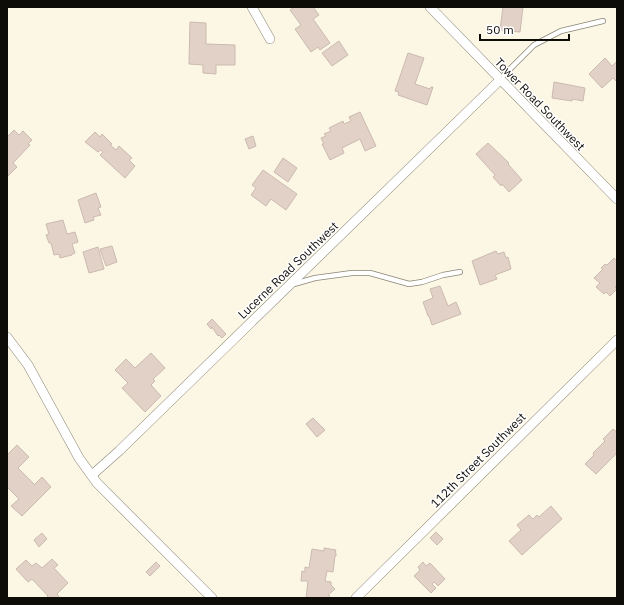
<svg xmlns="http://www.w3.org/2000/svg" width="624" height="605" font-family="'IBM Plex Sans',sans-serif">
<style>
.building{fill:#e2d1c7;stroke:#cbbab0}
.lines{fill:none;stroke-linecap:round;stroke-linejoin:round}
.lane-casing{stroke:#898474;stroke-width:6}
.street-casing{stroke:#898474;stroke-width:10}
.lane{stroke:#fff;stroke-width:4.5}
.street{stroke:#fff;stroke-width:9}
.labels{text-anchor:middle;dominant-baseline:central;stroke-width:3;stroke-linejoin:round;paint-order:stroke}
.street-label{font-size:12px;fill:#0e0c07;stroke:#fff}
</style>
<rect width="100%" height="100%" fill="#fcf6e4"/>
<g class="building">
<path d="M294,7H313L319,15L313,19L330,43L320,50L318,47L311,52L295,29L301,25L290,10Z"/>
<path d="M503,7H523L520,32L500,30Z"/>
<path d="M190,22L206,23V44L235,45V65H216V74L203,73V65L189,64Z"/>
<path d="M339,41L348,55L332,66L322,53Z"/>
<path d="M408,53L424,58L415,84L430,89L431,87H433L427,105L398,95L399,92L395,91Z"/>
<path d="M605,58L612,66L617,61V82L613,78L602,88L589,74Z"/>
<path d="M554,82L585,88L583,101L572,99V101L552,98Z"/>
<path d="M360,112L376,146L365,151L360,139L342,148L344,153L330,160L322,144H324L321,138L326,136L324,134L331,131L329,128L343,121L344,124L351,121L349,117Z"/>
<path d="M14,130L19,135L23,131L32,140L28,144L30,145L13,163L17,167L7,177V136H8Z"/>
<path d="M95,132L100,137L102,134L112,144L110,145L116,150L119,146L132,158L129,160L135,166L125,178L100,155L103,152L101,150L98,152L85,142Z"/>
<path d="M253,136L256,146L249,149L245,139Z"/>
<path d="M488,143L509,163L508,164L522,180L509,192L502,184L501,186L493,177L495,175L476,154Z"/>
<path d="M283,158L297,168L288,182L274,172Z"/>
<path d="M263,170L297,194L286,210L271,199L266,206L251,195L256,188L252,185Z"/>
<path d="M96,193L101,207L98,208L101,215L93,217L94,220L85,223L78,200Z"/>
<path d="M63,220L67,234L75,232L78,242L72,244L75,253L72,254V255L60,258L59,254L54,255L51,243H49L46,235L49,234L46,224Z"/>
<path d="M112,246L117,262L106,266L100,249Z"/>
<path d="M98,247L104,269L89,273L83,252Z"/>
<path d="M496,251L498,254L504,252L506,258L508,257L511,269L495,275L497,279L480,285L472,261Z"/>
<path d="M614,258L617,261V285L615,287L617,289L610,296L606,292L604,294L596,287L600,283L594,278L603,269L601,268L605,264L607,265Z"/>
<path d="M440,286L448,306L456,302L461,314L432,325L429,316H428L423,302L433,298L430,289Z"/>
<path d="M212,319L226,334L222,338L219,335L218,336L212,327L211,329L207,324Z"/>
<path d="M151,353L165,368L153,379L155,381L151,385L161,396L145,412L122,388L128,383L115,370L126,359L135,368Z"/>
<path d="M313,418L325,430L317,437L306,424Z"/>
<path d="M613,429L617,432V453L596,474L585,464L594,455L593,453L605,441L603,439Z"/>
<path d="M17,445L29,457L18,468L35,485V484L42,477L51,487L22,516L11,506L19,499L8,488L7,489V455Z"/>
<path d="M551,506L562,519L522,555L509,541L521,530L517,525L529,515L533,519L537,515L539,517Z"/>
<path d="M436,532L443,539L437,545L430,538Z"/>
<path d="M42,533L47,539L39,547L34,540Z"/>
<path d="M324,548L336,550L335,553H336V556H335L333,572L327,571L325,581L331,582V585L335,589L328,595L330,596L328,598H306L308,581H301L302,571L305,572V567L309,568L312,549L324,551Z"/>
<path d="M52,559L58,565L54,568L68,583L57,594L60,598H46L48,596L32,579L28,582L16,569L26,560L32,566L36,563L42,568Z"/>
<path d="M156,562L160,566L150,576L146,572Z"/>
<path d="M423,562L426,566L430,563L445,579L438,586L434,582L432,584L436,588L431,593L414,576L420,570L418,567Z"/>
</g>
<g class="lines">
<defs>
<g id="lane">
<path d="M500,79L534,45L561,31L603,21"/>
<path d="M294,284L315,278L352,273H370L409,284L422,282L443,275L460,272"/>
</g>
<g id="street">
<path d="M252,7L270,39"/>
<path d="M430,7L617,199"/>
<path d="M7,337L28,365L79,458L97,483L212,598"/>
<path d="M92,475L119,451L500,80"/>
<path d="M356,598L617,340"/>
</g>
</defs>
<use href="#lane" class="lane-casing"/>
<use href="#street" class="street-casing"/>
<use href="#lane" class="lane"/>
<use href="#street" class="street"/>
</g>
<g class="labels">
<g class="street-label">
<text transform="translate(540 104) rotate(46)">Tower Road Southwest</text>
<text transform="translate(288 270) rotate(-44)">Lucerne Road Southwest</text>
<text transform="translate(478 460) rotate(-45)">112th Street Southwest</text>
</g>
</g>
<rect width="624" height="605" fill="none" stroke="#0e0c07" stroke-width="16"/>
<path d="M480 34v6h89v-6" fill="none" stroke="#0e0c07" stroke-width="2"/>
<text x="486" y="34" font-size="12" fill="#0e0c07" stroke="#ffffff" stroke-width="3" paint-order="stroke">50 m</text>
</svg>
